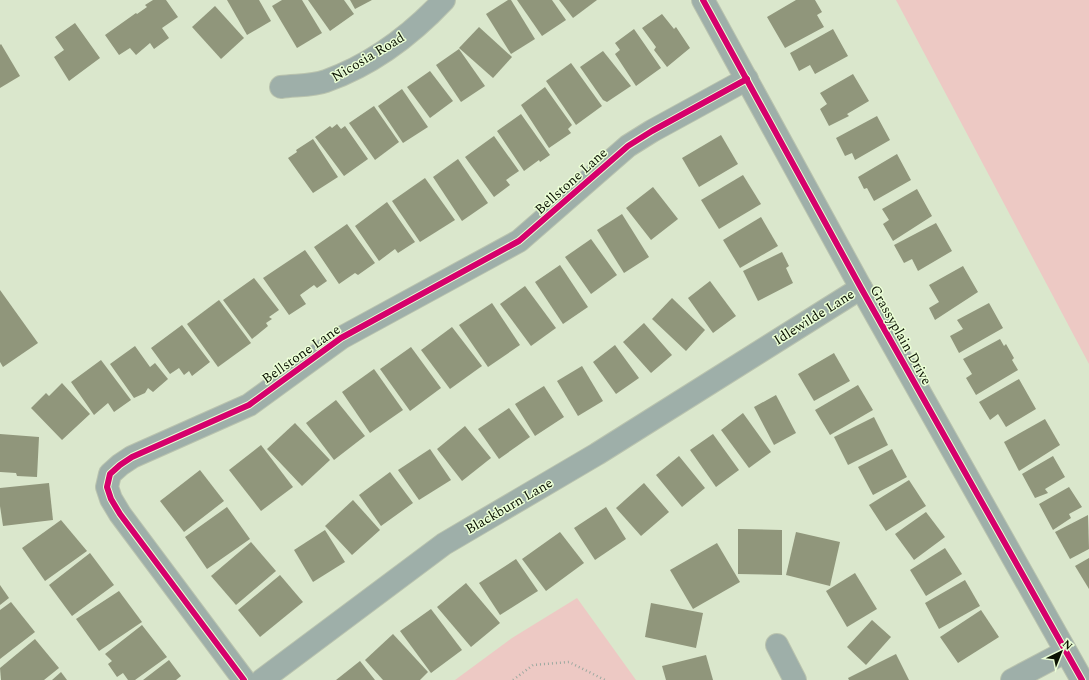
<svg xmlns="http://www.w3.org/2000/svg" width="1089" height="680" font-family="Spectral,serif">
<style>
.green{fill:#edc9c4}
.building{fill:#90967b}
.lines{fill:none;stroke-linecap:round;stroke-linejoin:round}
.street-casing{stroke:#b9c3ae;stroke-width:24}
.path{stroke:#9ca9a0;stroke-width:2.5;stroke-dasharray:1 3;stroke-linecap:butt}
.street{stroke:#9eafa9;stroke-width:22}
.cycleway-casing{stroke:#ebffd6;stroke-width:8}
.cycleway{stroke:#d6006c;stroke-width:6}
.labels{text-anchor:middle;dominant-baseline:central;stroke-width:3;stroke-linejoin:round;paint-order:stroke}
.street-label{font-size:14px;fill:#0c1303;stroke:#ebffd6}
</style>
<rect width="100%" height="100%" fill="#dae7cc"/>
<g class="green">
<path d="M896,0H1089V364Z"/>
<path d="M577,598L636,680H455L512,638Z"/>
</g>
<g class="building">
<path d="M153,0H166L178,17L162,28L169,38L154,49L150,43L136,55L130,48L119,55L105,35L136,13L137,14L147,7L145,5Z"/>
<path d="M227,0H259L271,21L247,35Z"/>
<path d="M282,0H302L322,33L297,48L272,6Z"/>
<path d="M308,0H344L354,14L330,31Z"/>
<path d="M350,0H372L355,9Z"/>
<path d="M508,0H511L535,39L511,54L486,14Z"/>
<path d="M517,0H552L566,20L542,36Z"/>
<path d="M559,0H597L573,18Z"/>
<path d="M796,0H815L822,12L817,15L824,27L785,48L767,17Z"/>
<path d="M215,6L244,38L221,59L192,27Z"/>
<path d="M662,14L674,29L676,27L690,48L667,67L654,50L656,47L642,28Z"/>
<path d="M75,23L100,58L69,81L54,57L64,50L55,37Z"/>
<path d="M479,27L512,57L493,78L459,48Z"/>
<path d="M634,29L661,68L636,86L615,54L620,50L615,43Z"/>
<path d="M833,29L848,56L815,74L810,65L799,71L790,53Z"/>
<path d="M1,44L20,76L0,88V45Z"/>
<path d="M459,49L485,86L461,102L436,65Z"/>
<path d="M603,51L631,86L607,102L603,100L580,67Z"/>
<path d="M571,63L602,106L576,125L546,81Z"/>
<path d="M430,71L453,101L430,118L407,87Z"/>
<path d="M853,74L869,101L847,114L849,116L829,126L820,109L827,104L820,93Z"/>
<path d="M545,87L572,125L568,129L571,133L549,148L521,105Z"/>
<path d="M402,89L428,127L403,143L378,106Z"/>
<path d="M374,106L399,142L375,160L349,123Z"/>
<path d="M521,114L550,155L540,162L539,160L524,171L497,131Z"/>
<path d="M877,116L890,140L855,160L852,153L845,156L836,138Z"/>
<path d="M337,124L341,129L345,126L368,159L344,176L315,137L330,126L332,128Z"/>
<path d="M721,135L738,164L699,187L682,158Z"/>
<path d="M494,136L519,171L506,180L510,185L494,197L465,157Z"/>
<path d="M313,139L338,177L313,193L288,158L297,152L296,150Z"/>
<path d="M897,154L911,180L874,201L867,188L864,189L858,177Z"/>
<path d="M458,159L488,203L462,221L433,177Z"/>
<path d="M743,175L761,204L719,229L701,200Z"/>
<path d="M425,178L455,220L420,242L392,201Z"/>
<path d="M653,187L678,219L651,240L626,208Z"/>
<path d="M917,189L932,216L893,241L883,224L889,220L882,209Z"/>
<path d="M387,202L415,242L398,253L395,249L379,261L355,226Z"/>
<path d="M622,214L649,257L624,273L597,230Z"/>
<path d="M761,217L778,246L740,268L723,240Z"/>
<path d="M936,223L952,251L918,271L912,259L904,263L894,245Z"/>
<path d="M347,224L375,263L358,275L355,273L339,284L314,247Z"/>
<path d="M591,239L617,275L591,294L565,257Z"/>
<path d="M305,250L327,281L317,288L314,285L300,295L306,304L289,315L263,278Z"/>
<path d="M782,252L789,266L786,268L793,283L758,301L743,271Z"/>
<path d="M560,265L588,307L563,324L535,282Z"/>
<path d="M963,266L978,292L935,320L929,308L939,302L929,285Z"/>
<path d="M254,278L279,310L269,317L272,319L266,323L268,326L252,339L223,300Z"/>
<path d="M710,281L736,316L713,333L688,298Z"/>
<path d="M525,286L556,328L531,346L500,304Z"/>
<path d="M0,290L38,343L3,367L0,362Z"/>
<path d="M672,298L705,330L686,351L652,319Z"/>
<path d="M219,300L251,343L218,367L187,324Z"/>
<path d="M492,303L520,345L488,367L459,325Z"/>
<path d="M989,303L1003,328L959,353L950,336L963,329L957,320Z"/>
<path d="M644,323L672,355L651,373L623,342Z"/>
<path d="M182,325L210,362L192,376L189,371L184,375L179,368L170,374L151,348Z"/>
<path d="M452,327L482,366L450,389L421,350Z"/>
<path d="M1000,339L1004,346L1006,344L1014,358L1012,360L1018,370L976,395L966,378L972,374L963,359Z"/>
<path d="M615,345L639,378L616,394L593,362Z"/>
<path d="M135,346L150,367L155,363L168,379L153,392L148,388L145,393L134,398L110,364Z"/>
<path d="M411,347L441,388L410,411L380,369Z"/>
<path d="M834,353L850,381L814,401L798,374Z"/>
<path d="M101,360L131,400L114,412L108,403L94,415L71,382Z"/>
<path d="M582,366L603,401L578,416L557,381Z"/>
<path d="M374,369L403,410L370,433L342,392Z"/>
<path d="M1019,379L1036,409L1006,427L998,414L990,420L979,402Z"/>
<path d="M62,383L90,414L62,440L31,408L46,393L49,396Z"/>
<path d="M858,385L873,410L830,435L815,410Z"/>
<path d="M544,386L564,417L535,436L515,404Z"/>
<path d="M776,395L796,433L774,445L754,407Z"/>
<path d="M336,400L365,436L334,460L306,423Z"/>
<path d="M509,408L530,437L499,459L478,429Z"/>
<path d="M743,413L771,452L749,468L721,430Z"/>
<path d="M874,417L888,445L848,465L834,437Z"/>
<path d="M1045,419L1060,445L1019,471L1004,442Z"/>
<path d="M295,423L330,460L302,486L267,449Z"/>
<path d="M465,426L491,458L462,481L437,449Z"/>
<path d="M0,434L39,437L37,477L17,476L16,473L0,472Z"/>
<path d="M713,434L739,470L716,487L690,450Z"/>
<path d="M261,445L293,487L261,511L229,470Z"/>
<path d="M430,449L451,480L419,500L398,470Z"/>
<path d="M892,449L907,477L873,495L858,467Z"/>
<path d="M679,456L705,488L682,507L656,475Z"/>
<path d="M1053,456L1065,477L1045,489L1048,493L1035,498L1022,474Z"/>
<path d="M200,470L224,501L184,532L160,501Z"/>
<path d="M390,472L413,503L381,526L359,495Z"/>
<path d="M909,480L926,506L886,531L869,505Z"/>
<path d="M49,483L53,520L3,526L0,506V488Z"/>
<path d="M644,483L669,512L641,536L616,508Z"/>
<path d="M1069,487L1082,507L1069,514L1071,518L1053,530L1039,504Z"/>
<path d="M353,500L380,530L352,555L325,526Z"/>
<path d="M227,507L250,539L207,569L185,537Z"/>
<path d="M606,507L626,539L595,560L574,528Z"/>
<path d="M926,512L945,537L914,560L895,534Z"/>
<path d="M1088,515L1089,549L1070,559L1055,532Z"/>
<path d="M61,520L87,551L45,581L22,548Z"/>
<path d="M738,529L782,530V575L738,574Z"/>
<path d="M325,530L345,562L313,582L294,550Z"/>
<path d="M560,532L584,563L546,591L522,559Z"/>
<path d="M796,532L840,542L830,586L786,575Z"/>
<path d="M251,542L276,571L236,605L211,576Z"/>
<path d="M717,543L740,582L693,609L670,570Z"/>
<path d="M945,548L962,574L926,596L910,570Z"/>
<path d="M90,553L114,585L72,616L49,585Z"/>
<path d="M1089,558V589L1075,566Z"/>
<path d="M516,559L538,591L500,615L479,583Z"/>
<path d="M855,573L877,609L847,627L826,591Z"/>
<path d="M280,575L303,602L260,637L238,610Z"/>
<path d="M965,580L980,606L939,629L925,603Z"/>
<path d="M466,583L500,623L471,647L437,607Z"/>
<path d="M0,585L9,598L0,605Z"/>
<path d="M119,591L142,622L99,651L76,619Z"/>
<path d="M11,602L35,632L0,659V610Z"/>
<path d="M651,603L703,613L696,648L645,637Z"/>
<path d="M431,609L462,650L431,673L400,631Z"/>
<path d="M981,610L999,637L958,663L940,637Z"/>
<path d="M872,620L891,637L866,665L847,647Z"/>
<path d="M142,625L167,657L135,680H128L123,673L117,677L108,664L112,661L105,654Z"/>
<path d="M393,634L428,672L420,680H383L365,660Z"/>
<path d="M35,639L59,668L44,680H1L0,668Z"/>
<path d="M896,654L909,680H849L848,678Z"/>
<path d="M706,655L713,680H666L662,666Z"/>
<path d="M169,660L181,676L176,680H143Z"/>
<path d="M360,661L375,680H336Z"/>
<path d="M61,672L67,680H52Z"/>
</g>
<g class="lines">
<defs>
<g id="street">
<path d="M703,0L861,288L1082,680"/>
<path d="M281,87C295,85 313,86 326,81C371,65 412,34 444,0"/>
<path d="M777,645L795,680"/>
<path d="M244,680L120,514L111,499L107,487L110,474L120,465L132,457L249,405L341,338L519,241L628,146L652,131L747,79"/>
<path d="M262,680L444,544L597,454L861,288"/>
<path d="M1012,680L1065,652"/>
</g>
</defs>
<use href="#street" class="street-casing"/>
<path class="path" d="M513,680L533,665L569,662L605,680"/>
<use href="#street" class="street"/>
<defs>
<g id="cycleway">
<path d="M703,0L861,288L1082,680"/>
<path d="M244,680L120,514L111,499L107,487L110,474L120,465L132,457L249,405L341,338L519,241L628,146L652,131L747,79"/>
</g>
</defs>
<use href="#cycleway" class="cycleway-casing"/>
<use href="#cycleway" class="cycleway"/>
</g>
<g class="labels">
<g class="street-label">
<text transform="translate(368 57) rotate(-31)">Nicosia Road</text>
<text transform="translate(571 181) rotate(-42)">Bellstone Lane</text>
<text transform="translate(814 317) rotate(-32)">Idlewilde Lane</text>
<text transform="translate(901 335) rotate(61)">Grassyplain Drive</text>
<text transform="translate(301 354) rotate(-35)">Bellstone Lane</text>
<text transform="translate(509 506) rotate(-30)">Blackburn Lane</text>
</g>
</g>
<g transform="translate(1061 652) rotate(43)" stroke="#ebffd6" stroke-width="3" paint-order="stroke">
<path d="M0-3L7 15L0 10L-7 15Z" fill="#0c1303"/>
<text y="-6" font-size="11" font-weight="bold" text-anchor="middle" fill="#0c1303">N</text>
</g>
</svg>
